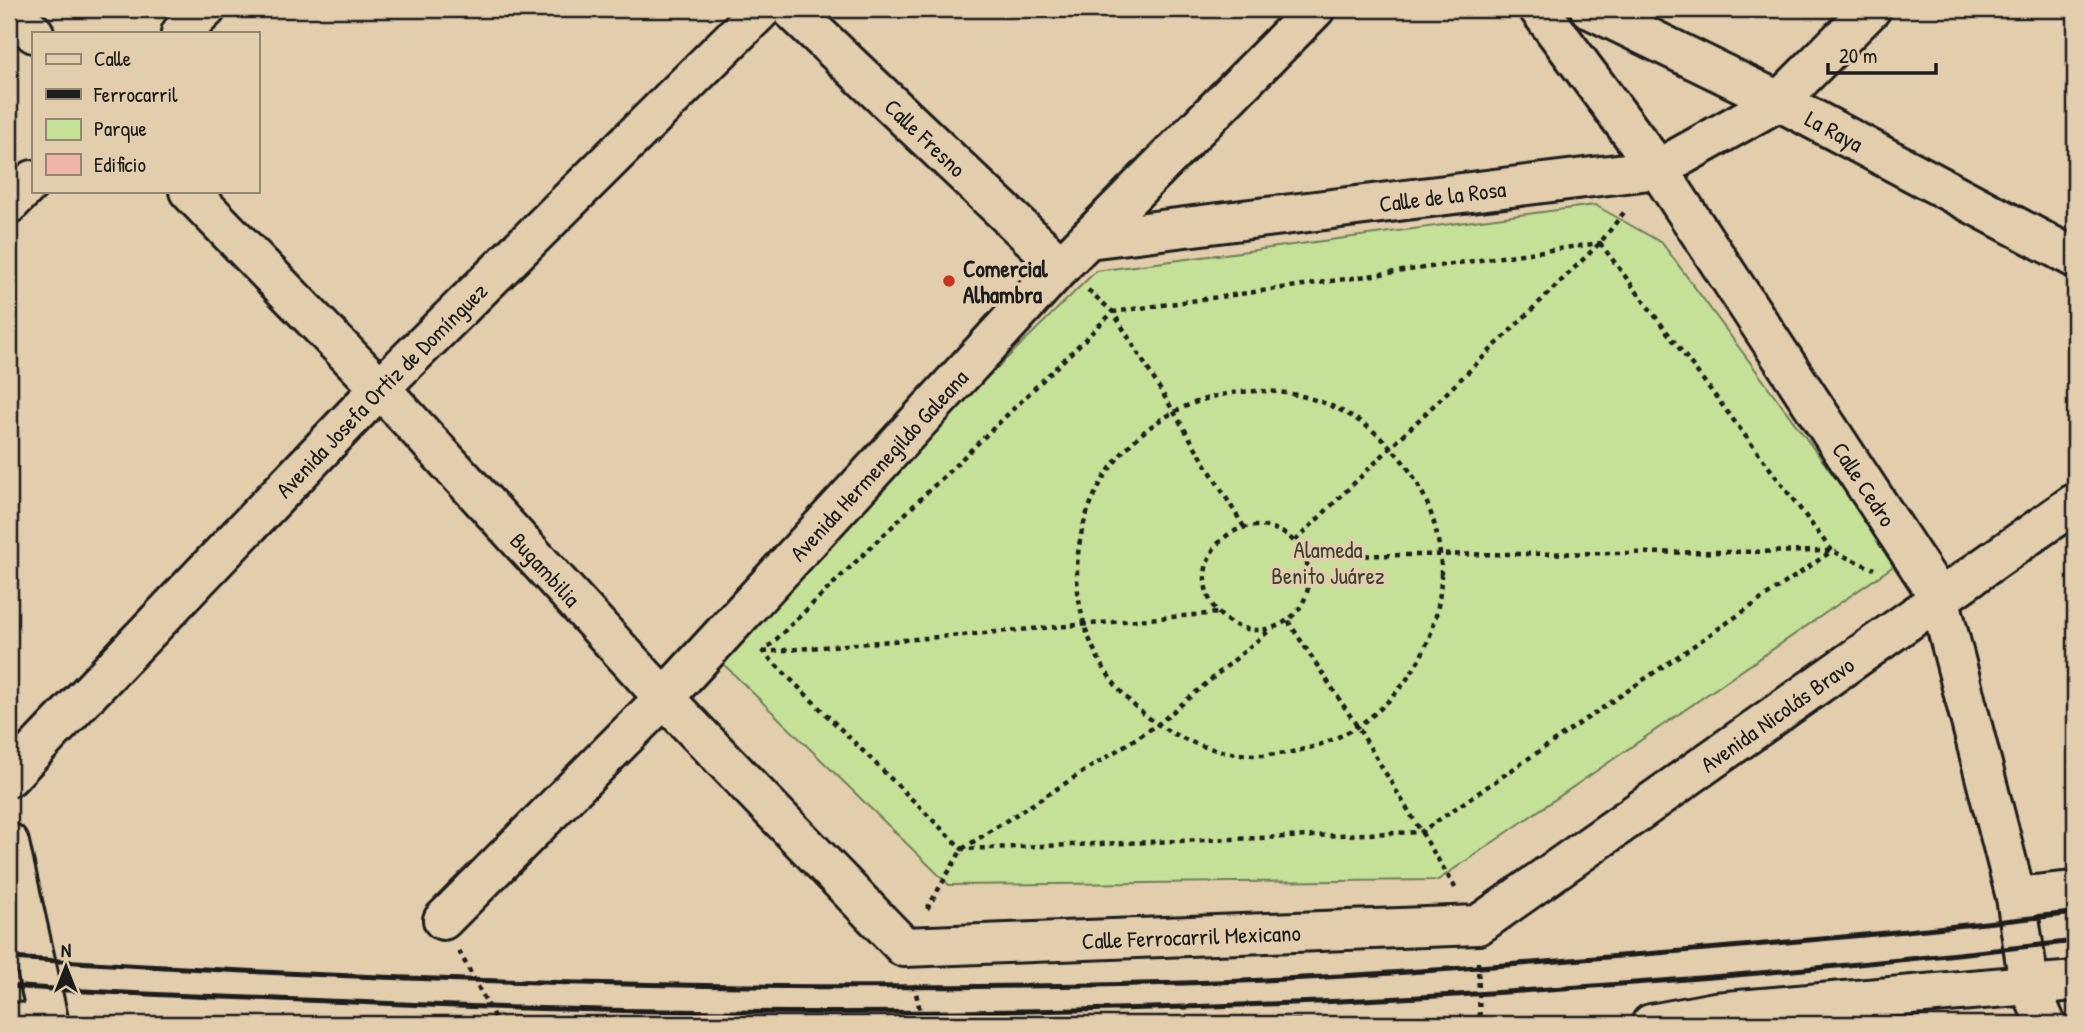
<svg xmlns="http://www.w3.org/2000/svg" width="2084" height="1033" font-family="'Patrick Hand',sans-serif">
<style>
.green{fill:#c5e198;stroke:#707e5a;stroke-width:2}
.shadow{fill:#0003}
.building{fill:#efb5ab;stroke:#1c1c1c;stroke-width:2}
.lines{fill:none;stroke-linecap:round;stroke-linejoin:round}
.minor-casing{stroke:#1c1c1c;stroke-width:44}
.secondary-casing{stroke:#1c1c1c;stroke-width:44}
.path{stroke:#1c1c1c;stroke-width:4.5;stroke-dasharray:5 5;stroke-linecap:butt}
.minor{stroke:#e2cdac;stroke-width:38}
.secondary{stroke:#e2cdac;stroke-width:38}
.rail{stroke:#1c1c1c;stroke-width:5}
.poi-dot{fill:#c8321e;stroke:#e2cdac;stroke-width:2.5}
.labels{text-anchor:middle;dominant-baseline:central;stroke-width:7;stroke-linejoin:round;paint-order:stroke}
.street-label{font-size:23px;fill:#1c1c1c;stroke:#e2cdac}
.poi-label{font-size:23px;font-weight:bold;fill:#1c1c1c;stroke:#e2cdac;text-anchor:start}
.park-label{font-size:23px;fill:#3e4335;stroke:#e2cdac}
</style>
<rect width="100%" height="100%" fill="#e2cdac"/>
<filter id="ink" filterUnits="userSpaceOnUse"><feTurbulence type="fractalNoise" baseFrequency=".0143" numOctaves="2"/><feDisplacementMap in="SourceGraphic" scale="14" xChannelSelector="R" yChannelSelector="G"/><feConvolveMatrix kernelMatrix="1 2 1 2 8 2 1 2 1" color-interpolation-filters="sRGB"/></filter>
<g filter="url(#ink)">
<path class="green" d="M1595,205L1662,243L1898,563L1438,880L949,885L709,650L1096,271Z"/>
<path class="shadow" d="M1300,1021L1304,1024H1211Z"/>
<path class="building" d="M1301,1019V1024H1166Z"/>
<g class="lines">
<defs>
<g id="minor">
<path d="M9,9L34,33"/>
<path id="s1" d="M791,9L1061,266"/>
<path id="s2" d="M1539,9L1658,169L1939,597L2016,897L2029,985L2046,1024"/>
<path d="M181,33L206,9"/>
<path id="s3" d="M189,191L380,388L664,698L904,947L1478,925L2075,503"/>
<path d="M9,204L33,180"/>
<path id="s4" d="M1088,239L1658,169L1779,101L1871,9"/>
<path id="s5" d="M9,777L380,388L762,9"/>
<path d="M9,843L49,1024"/>
<path d="M2016,897L2075,891"/>
<path id="s6" d="M443,920L664,698L1061,266L1315,9"/>
<path d="M9,1022L41,1024"/>
<path d="M1651,1024L1715,1012L2075,981"/>
</g>
<g id="secondary">
<path id="s7" d="M1590,9L1779,101L2075,258"/>
</g>
</defs>
<use href="#minor" class="minor-casing"/>
<use href="#secondary" class="secondary-casing"/>
<g class="path">
<path d="M1600,243L1832,551L1421,832L962,849L763,652L1113,312Z"/>
<path d="M1088,290L1113,312L1244,527"/>
<circle cx="1259" cy="573" r="182"/>
<circle cx="1257" cy="578" r="52"/>
<path d="M1295,541L1600,243L1625,211"/>
<path d="M1305,556L1832,551L1874,569"/>
<path d="M1288,621L1357,726L1456,889"/>
<path d="M763,652L1218,613"/>
<path d="M927,909L962,849L1157,725L1271,629"/>
<path d="M459,951L498,1024"/>
<path d="M1478,962L1480,1024"/>
<path d="M914,984L923,1024"/>
</g>
<use href="#minor" class="minor"/>
<use href="#secondary" class="secondary"/>
<g class="rail">
<path d="M9,958C400,983 792,993 1184,983C1329,979 1475,968 1620,956C1772,944 1924,931 2075,913"/>
<path d="M9,986C123,995 237,997 352,1002C927,1027 1503,1008 2075,941"/>
</g>
</g>
</g>
<circle class="poi-dot" cx="949" cy="281" r="7"/>
<g class="labels">
<g class="street-label">
<text stroke="none"><textPath href="#s7" startOffset="273">La Raya</textPath></text>
<text stroke="none"><textPath href="#s1" startOffset="186">Calle Fresno</textPath></text>
<text stroke="none"><textPath href="#s4" startOffset="357">Calle de la Rosa</textPath></text>
<text stroke="none"><textPath href="#s5" startOffset="537">Avenida Josefa Ortiz de Domínguez</textPath></text>
<text stroke="none"><textPath href="#s6" startOffset="630">Avenida Hermenegildo Galeana</textPath></text>
<text stroke="none"><textPath href="#s2" startOffset="576">Calle Cedro</textPath></text>
<text stroke="none"><textPath href="#s3" startOffset="520">Bugambilia</textPath></text>
<text stroke="none"><textPath href="#s3" startOffset="1981">Avenida Nicolás Bravo</textPath></text>
<text stroke="none"><textPath href="#s3" startOffset="1328">Calle Ferrocarril Mexicano</textPath></text>
</g>
<g class="poi-label">
<text x="963" y="268">Comercial<tspan x="963" dy="26">Alhambra</tspan></text>
</g>
<g class="park-label">
<text x="1328" y="549">Alameda<tspan x="1328" dy="26">Benito Juárez</tspan></text>
</g>
</g>
<rect width="2084" height="1033" fill="none" stroke="#e2cdac" stroke-width="35"/>
<rect x="18" y="18" width="2049" height="998" fill="none" stroke="#1c1c1c" stroke-width="2.5" filter="url(#ink)"/>
<rect x="32" y="32" width="228" height="161" fill="#e2cdac" stroke="#938672" stroke-width="2"/>
<rect x="46" y="54" width="35" height="10" fill="#e2cdac" stroke="#938672" stroke-width="2"/>
<text x="94" y="66" font-size="21" fill="#1c1c1c">Calle</text>
<rect x="46" y="89" width="35" height="10" fill="#1c1c1c" stroke="#938672" stroke-width="2"/>
<text x="94" y="102" font-size="21" fill="#1c1c1c">Ferrocarril</text>
<rect x="46" y="119" width="35" height="21" fill="#c5e198" stroke="#938672" stroke-width="2"/>
<text x="94" y="136" font-size="21" fill="#1c1c1c">Parque</text>
<rect x="46" y="154" width="35" height="21" fill="#efb5ab" stroke="#938672" stroke-width="2"/>
<text x="94" y="172" font-size="21" fill="#1c1c1c">Edificio</text>
<g transform="translate(66 967)" stroke="#e2cdac" stroke-width="5" paint-order="stroke">
<path d="M0-5L12 26L0 18L-12 26Z" fill="#1c1c1c"/>
<text y="-10" font-size="19" font-weight="bold" text-anchor="middle" fill="#1c1c1c">N</text>
</g>
<path d="M1828 63v10h108v-10" fill="none" stroke="#1c1c1c" stroke-width="3.5"/>
<text x="1839" y="63" font-size="21" fill="#1c1c1c" stroke="#e2cdac" stroke-width="5" paint-order="stroke">20 m</text>
</svg>
